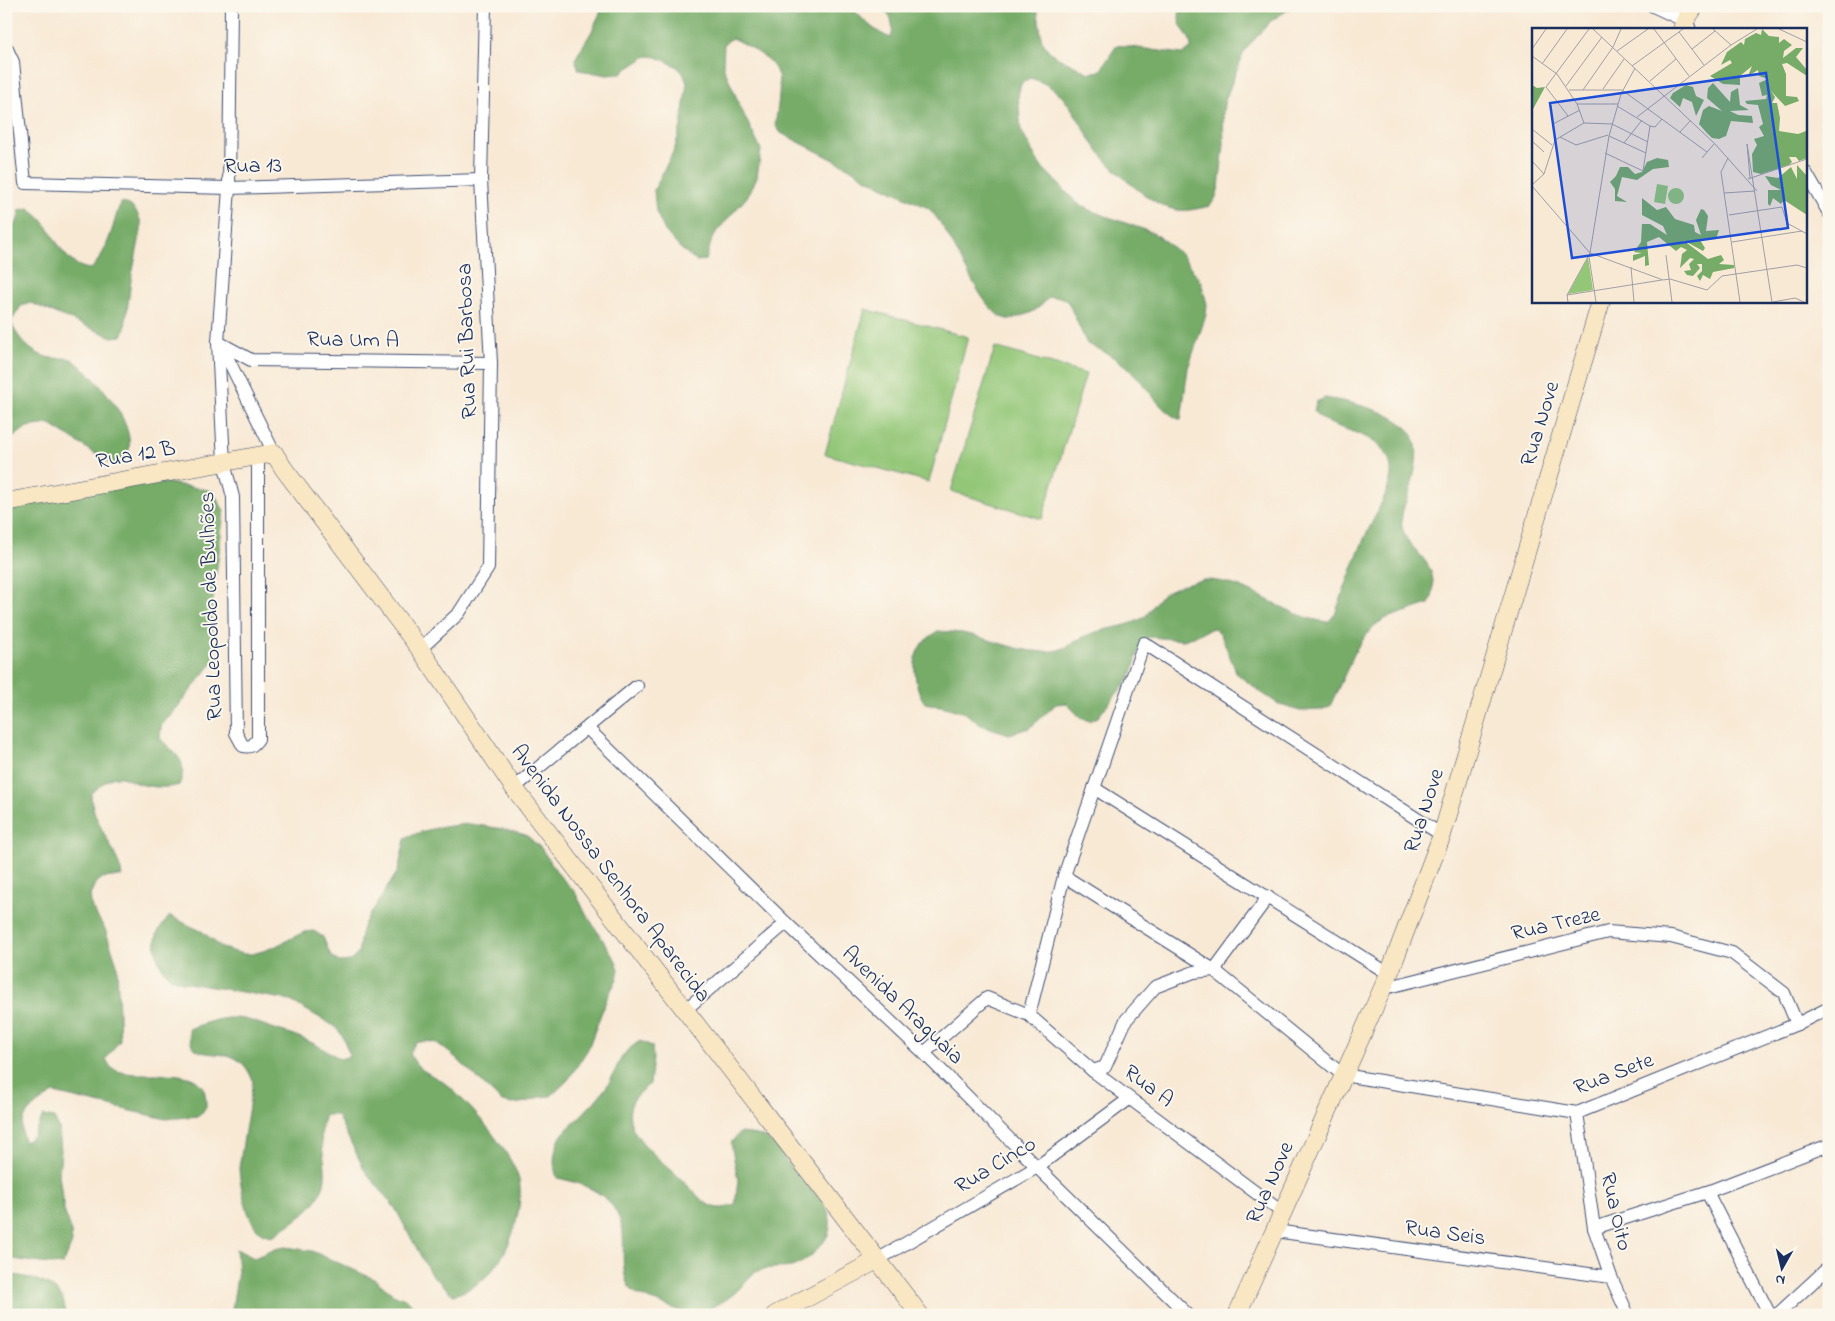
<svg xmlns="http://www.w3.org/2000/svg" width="1835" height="1321" font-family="'Indie Flower',sans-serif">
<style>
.green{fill:#93c677;stroke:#577a6a}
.forest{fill:#76ab68;stroke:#486d63}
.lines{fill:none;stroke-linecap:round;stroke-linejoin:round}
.street-casing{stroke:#3c4b70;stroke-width:14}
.secondary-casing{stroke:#3c4b70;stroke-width:19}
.street{stroke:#fff;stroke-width:12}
.secondary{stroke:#f9e7c3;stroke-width:18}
.labels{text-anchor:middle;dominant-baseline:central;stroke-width:4;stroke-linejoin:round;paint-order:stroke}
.street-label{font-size:22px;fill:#1b2f5e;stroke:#fbf7ec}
.inset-road{fill:none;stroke:#a09fa5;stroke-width:1}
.view{fill:#1d4ed8;fill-opacity:0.15;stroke:#1d4ed8;stroke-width:2.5}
.inset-edge{fill:none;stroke:#1b2f5e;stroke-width:2.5}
</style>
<rect width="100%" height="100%" fill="#fbf7ec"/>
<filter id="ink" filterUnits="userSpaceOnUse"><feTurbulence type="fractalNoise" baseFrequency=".02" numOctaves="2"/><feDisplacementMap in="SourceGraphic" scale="10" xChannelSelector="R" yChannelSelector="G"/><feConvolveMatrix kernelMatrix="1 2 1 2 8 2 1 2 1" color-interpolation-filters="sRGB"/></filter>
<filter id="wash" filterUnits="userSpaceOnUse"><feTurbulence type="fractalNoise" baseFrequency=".0096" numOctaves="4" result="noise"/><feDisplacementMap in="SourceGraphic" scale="20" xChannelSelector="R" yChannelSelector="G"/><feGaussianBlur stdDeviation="1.12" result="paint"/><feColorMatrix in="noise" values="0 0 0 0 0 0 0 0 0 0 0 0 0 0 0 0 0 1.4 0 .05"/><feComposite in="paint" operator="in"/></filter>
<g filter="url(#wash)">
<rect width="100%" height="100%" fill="#f8e9d5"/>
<g class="green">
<path d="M865,309L968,337L929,482L825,454Z"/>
<path d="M995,347L1086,374L1042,519L951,491Z"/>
</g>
<g class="forest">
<path d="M603,6H850C863,19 874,32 891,38C895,25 891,17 883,6H1037L1042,41L1049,51L1058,58L1089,73L1100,71L1117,45L1182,54L1191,49C1191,35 1184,34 1180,23C1178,18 1180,12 1180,6H1294L1271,21L1250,44L1243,54L1224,103L1223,114L1224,144L1219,187L1216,197L1210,206C1196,209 1183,213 1169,208C1146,201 1107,165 1094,145C1075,116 1066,88 1030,78L1021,84L1018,95L1021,131L1040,165L1077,203L1089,210L1151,232L1161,238L1182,255L1201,282L1207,304L1206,315L1188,368L1181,420C1162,413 1150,391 1136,376C1122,362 1106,351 1087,344L1068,302L1060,297H1049C1037,310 1035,312 1018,317C1014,318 1010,320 1007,319C979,314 953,230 928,208L865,178L848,167L781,133L775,125C784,70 783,64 732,38L724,44L723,66L744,115L761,150L757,177L747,197L717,231L712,239L706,260L696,261L679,247L665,231L656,212L654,190L675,148L681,126L687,83L683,73L676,66L657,57L647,56L619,74L607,75L579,70L575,59L592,31Z"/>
<path d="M122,202L131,206L137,213L141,222V231L131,280L125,328L122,336L112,337L31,303L21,306L11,322C17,338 33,356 52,358C58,359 65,357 71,359C76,361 82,368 86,371C107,390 147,439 121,465H113L49,424L27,427L6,443V231C16,226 19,221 19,210L29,208C34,213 40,217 44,222C57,240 66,267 91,269C104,256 110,237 115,220C117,213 118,208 122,202Z"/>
<path d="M1325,398C1350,402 1408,413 1415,441C1419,453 1415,471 1412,483C1409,497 1399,512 1402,527C1407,550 1432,557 1433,582C1434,591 1433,596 1429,604L1387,618L1378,623L1370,630L1357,648L1330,706L1321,710L1300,711L1280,705L1262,693L1237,674L1221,635L1213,628L1184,640L1149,637L1141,643L1131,676L1098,717L1089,721L1080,717L1066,703L1056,704L1030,728L1009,734L981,725L965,713L945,707L925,703C916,691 912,669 917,653C920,643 930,636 939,631C946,632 954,632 962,633C993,638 1024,657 1058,650C1070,647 1077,639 1088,635C1104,628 1123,628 1139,620C1149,616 1152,606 1159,598C1166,589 1192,581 1203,580C1249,579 1284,618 1328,622L1335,614C1345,589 1353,563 1364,539C1372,521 1389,493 1391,475C1392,463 1387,452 1378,445C1360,429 1331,430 1314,412L1316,402Z"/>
<path d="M159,481L213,491L224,511L211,616L214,661L176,709L161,726L160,738C175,754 190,761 179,785C166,789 149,787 136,783C130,781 124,776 117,777C108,777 98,788 91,794C92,824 117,847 122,876L101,878L94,886L90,896L92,908L105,929L117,964L120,1040L106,1059C108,1062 110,1067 113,1069C135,1081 185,1065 201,1085C206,1091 206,1100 206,1108L199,1116L166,1119L54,1093C36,1103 13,1118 25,1142L33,1136L43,1116L54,1118L59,1128L61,1151L59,1175L64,1210L71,1232L72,1243L63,1265L40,1263L6,1258V504Z"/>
<path d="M470,824L503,829L526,835L541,848L559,875L575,892L585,912L615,959L619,969L617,979L607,998L588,1049L568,1080L551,1096L539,1097L527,1102L512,1104L502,1102L455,1057L437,1043L426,1041L415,1043L410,1053C416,1070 429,1073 443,1082C465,1098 513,1153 519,1180C523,1197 516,1227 509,1243C498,1268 480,1288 453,1295L430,1273L395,1208L365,1171L337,1115H325C317,1137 324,1149 325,1169C328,1203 297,1219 273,1236C270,1235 265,1235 262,1233C247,1225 240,1184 239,1168L253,1081C249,1071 244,1062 233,1057C213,1050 188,1061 189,1029C202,1024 215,1019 229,1018C247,1017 262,1025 278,1030C302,1037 319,1045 340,1059L350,1056L342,1035L334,1026L289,1000L182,982C177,980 171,979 168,975C158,966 153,948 157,935C159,928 166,921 170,916L203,932L222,948L243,954H252L263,951L274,947L304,932L314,931L323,937L331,956L339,962L350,961L358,954L361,934L364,924L398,871L405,839C424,828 448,826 470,824Z"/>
<path d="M640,1041L652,1046L653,1058L650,1084C600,1118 654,1153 681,1179C689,1186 700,1200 709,1205C718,1210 726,1208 735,1205L738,1180L731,1143L739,1133C749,1134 760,1134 768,1140C779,1147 784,1159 792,1169C801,1180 822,1198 827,1209C831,1216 831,1228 828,1235C821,1248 806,1263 791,1267C780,1269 765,1266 754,1273C747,1278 742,1287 736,1292C725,1302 706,1312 692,1313C681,1313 669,1306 659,1303C650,1299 639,1297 632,1290C626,1285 625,1276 624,1269C622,1256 625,1241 622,1227C614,1195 587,1184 557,1178C553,1165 553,1156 558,1143C561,1133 570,1127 577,1120C588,1108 602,1095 610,1081C620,1061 620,1054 640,1041Z"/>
<path d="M286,1247L312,1251L374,1279L393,1294L407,1300L424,1315H231L238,1271L236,1249L254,1258L275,1249Z"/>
<path d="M6,1274C30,1277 68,1283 65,1315H6Z"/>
</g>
</g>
<g filter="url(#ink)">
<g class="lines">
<defs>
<g id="street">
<path d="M231,6L229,188L218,342L224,463L233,497L236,733L243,746C251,748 253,745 258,739V457"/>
<path d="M1653,6L1685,21L1689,27"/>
<path d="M6,47L13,62L25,183L229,188L481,180"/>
<path d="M1806,173L1829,213"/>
<path d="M218,342L251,360L491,363"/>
<path d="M219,344L227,357L274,453"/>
<path d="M420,649L459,613L488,568L491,363L481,180L485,6"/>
<path d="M587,728L786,923L924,1053L1037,1167L1188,1315"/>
<path d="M514,788L637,686"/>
<path d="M1094,788L1389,974"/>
<path d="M1064,876L1214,970L1343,1075L1577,1113L1797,1024L1829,1008"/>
<path d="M1381,989L1608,932L1671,937L1732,953L1784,993L1797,1024"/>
<path d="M685,1010L786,923"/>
<path d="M1029,1015L1064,876L1144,643L1442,835"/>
<path d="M924,1053L987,998L1029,1015L1093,1071L1283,1213"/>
<path d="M1093,1071L1105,1067L1126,1020L1155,987L1194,972L1214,970L1268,897"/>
<path d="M1577,1113L1594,1228L1611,1277L1628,1315"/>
<path d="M1707,1192L1770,1315"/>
<path d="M1594,1228L1707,1192L1829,1145"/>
<path d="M1275,1231L1611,1277"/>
<path d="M877,1260L1037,1167L1129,1099"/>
<path d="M1777,1315L1829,1267"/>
</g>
<g id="secondary">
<path d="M1682,29L1685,21L1695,6"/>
<path d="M6,502L274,453L284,469L420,649L514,788L920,1315"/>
<path d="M775,1315L877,1260"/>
<path d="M1237,1315L1389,974L1442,835L1601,301"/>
</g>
</defs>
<use href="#street" class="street-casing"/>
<use href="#secondary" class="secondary-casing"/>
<use href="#street" class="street"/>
<use href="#secondary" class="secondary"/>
</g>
</g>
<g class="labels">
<g class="street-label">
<text transform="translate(253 167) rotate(-1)">Rua 13</text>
<text transform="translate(353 341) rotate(1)">Rua Um A</text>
<text transform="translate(468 341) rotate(-92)">Rua Rui Barbosa</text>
<text transform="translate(1541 424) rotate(-73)">Rua Nove</text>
<text transform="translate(136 456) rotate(-10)">Rua 12 B</text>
<text transform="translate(212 606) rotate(-92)">Rua Leopoldo de Bulhões</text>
<text transform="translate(1425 811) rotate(-72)">Rua Nove</text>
<text transform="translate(610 874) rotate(53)">Avenida Nossa Senhora Aparecida</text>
<text transform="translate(1556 925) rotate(-13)">Rua Treze</text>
<text transform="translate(902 1006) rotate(44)">Avenida Araguaia</text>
<text transform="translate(1614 1075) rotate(-21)">Rua Sete</text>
<text transform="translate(1148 1087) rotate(37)">Rua A</text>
<text transform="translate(996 1166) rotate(-31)">Rua Cinco</text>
<text transform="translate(1271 1183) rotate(-66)">Rua Nove</text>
<text transform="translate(1615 1212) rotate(77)">Rua Oito</text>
<text transform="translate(1445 1234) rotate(8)">Rua Seis</text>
</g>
</g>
<g transform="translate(1532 28)">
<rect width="275" height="275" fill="#f8e9d5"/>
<path d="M125,156L136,158L133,176L122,174ZM136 168a8 8 0 1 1 16 0a8 8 0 1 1-16 0ZM56,229L61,262L36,266Z" fill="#93c677"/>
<path d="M230,1L237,8L247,9V15L252,11L260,17L252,23L251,30L264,20H271L264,29L275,42V48L255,35L250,36L254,46V68L265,69L267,73L253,78L239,63L243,69L240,75H245L248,90L247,103L266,106L274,103L275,130L267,133L264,129H257L260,134L257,137L229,146L221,144L220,126L225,117L222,111L232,108L227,99L231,96L226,77L215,76L213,73L234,71L235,67L230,68L227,55L236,51L227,48L226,42L216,48L220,38L208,48V57L191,56L178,48L200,35L198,32L189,37L195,24L209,14L212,17L213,11L224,5L229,7ZM181,55L198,74L199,64L206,60L208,77L217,82L198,83L206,87L220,88L221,95L199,93L194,108L187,111L180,110L174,104L167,96L171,82L177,78L190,83L175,70L176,60ZM0,57L5,60L13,59L0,83ZM154,57L161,59L164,68L172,72L164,88L160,74L151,70L148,79L138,70L141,65ZM125,130L136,132L137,139L121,141L105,152L90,149L85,168L95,174L83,173V161L78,154L84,148L88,139H96L103,146L110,144L115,134ZM265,137L275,148V187L252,172L249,176L241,170L238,178L236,176V162H249L239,157L233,148L246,150L259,139L265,151ZM110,170L125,182L134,179L143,191L162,197L163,204L169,207L164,192L169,181L172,182L176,188L174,203L187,202L184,211L168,212L173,220L171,223L151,212L176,231L189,227L192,232L187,236L202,237V240L181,244L178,251L171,247L168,253L165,248L170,243V236H165L168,240L161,248L155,247L152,243L159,242L157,236L162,231L158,230L148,240L150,226L155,222L149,219L144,223L127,209L115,214L117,237L113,238V228L101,233V227L110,225L102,224L109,214L110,196H118L135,207L131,198L110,187Z" fill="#76ab68"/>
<path class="inset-road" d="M61,1L183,116L225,163M122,1L157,48M181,1L199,17M247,1L275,14M147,4L172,37M0,21L14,1M160,21L183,3M85,23L116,1M0,28L25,46L45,76L52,95M10,36L35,1M100,38L151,1M118,53L144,31M34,58L70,9M71,61L92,31M37,62H90M51,62L81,19L89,1M90,62L175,124M45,76H86M85,78L118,98L123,99L130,91M36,88L14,59L57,1M105,89L199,17L225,1M21,96L48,82M0,101L20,117M148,104L159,92M77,108L114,125M28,109L44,117L76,107M0,113L12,124M92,115L110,92M215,116L240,274M215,116L218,150M73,125L111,143L118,98M170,130L182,116M196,130L189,144L208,274M0,133L12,146M216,151L275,131M0,157L12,146L23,112L52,95L80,96L116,114M0,158L58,225L131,252L138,251L175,262M192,165L223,163M197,187L250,179L255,195L275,206M200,214L270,203M134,227L140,274M57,229L64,274M99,239L102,274M175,262L190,248L265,237L275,240M35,267L130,252M36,274L35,267L58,225L77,108L89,66L103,40M241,274L263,270L272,274"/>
<path class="view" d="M234,45L256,200L40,230L18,75Z"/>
<rect width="275" height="275" class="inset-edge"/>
</g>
<rect width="1835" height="1321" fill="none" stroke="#fbf7ec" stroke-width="25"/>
<g transform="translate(1782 1268) rotate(188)" stroke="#fbf7ec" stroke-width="4" paint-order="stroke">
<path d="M0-4L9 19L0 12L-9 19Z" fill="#1b2f5e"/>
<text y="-8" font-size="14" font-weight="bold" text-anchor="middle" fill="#1b2f5e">N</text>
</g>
</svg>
